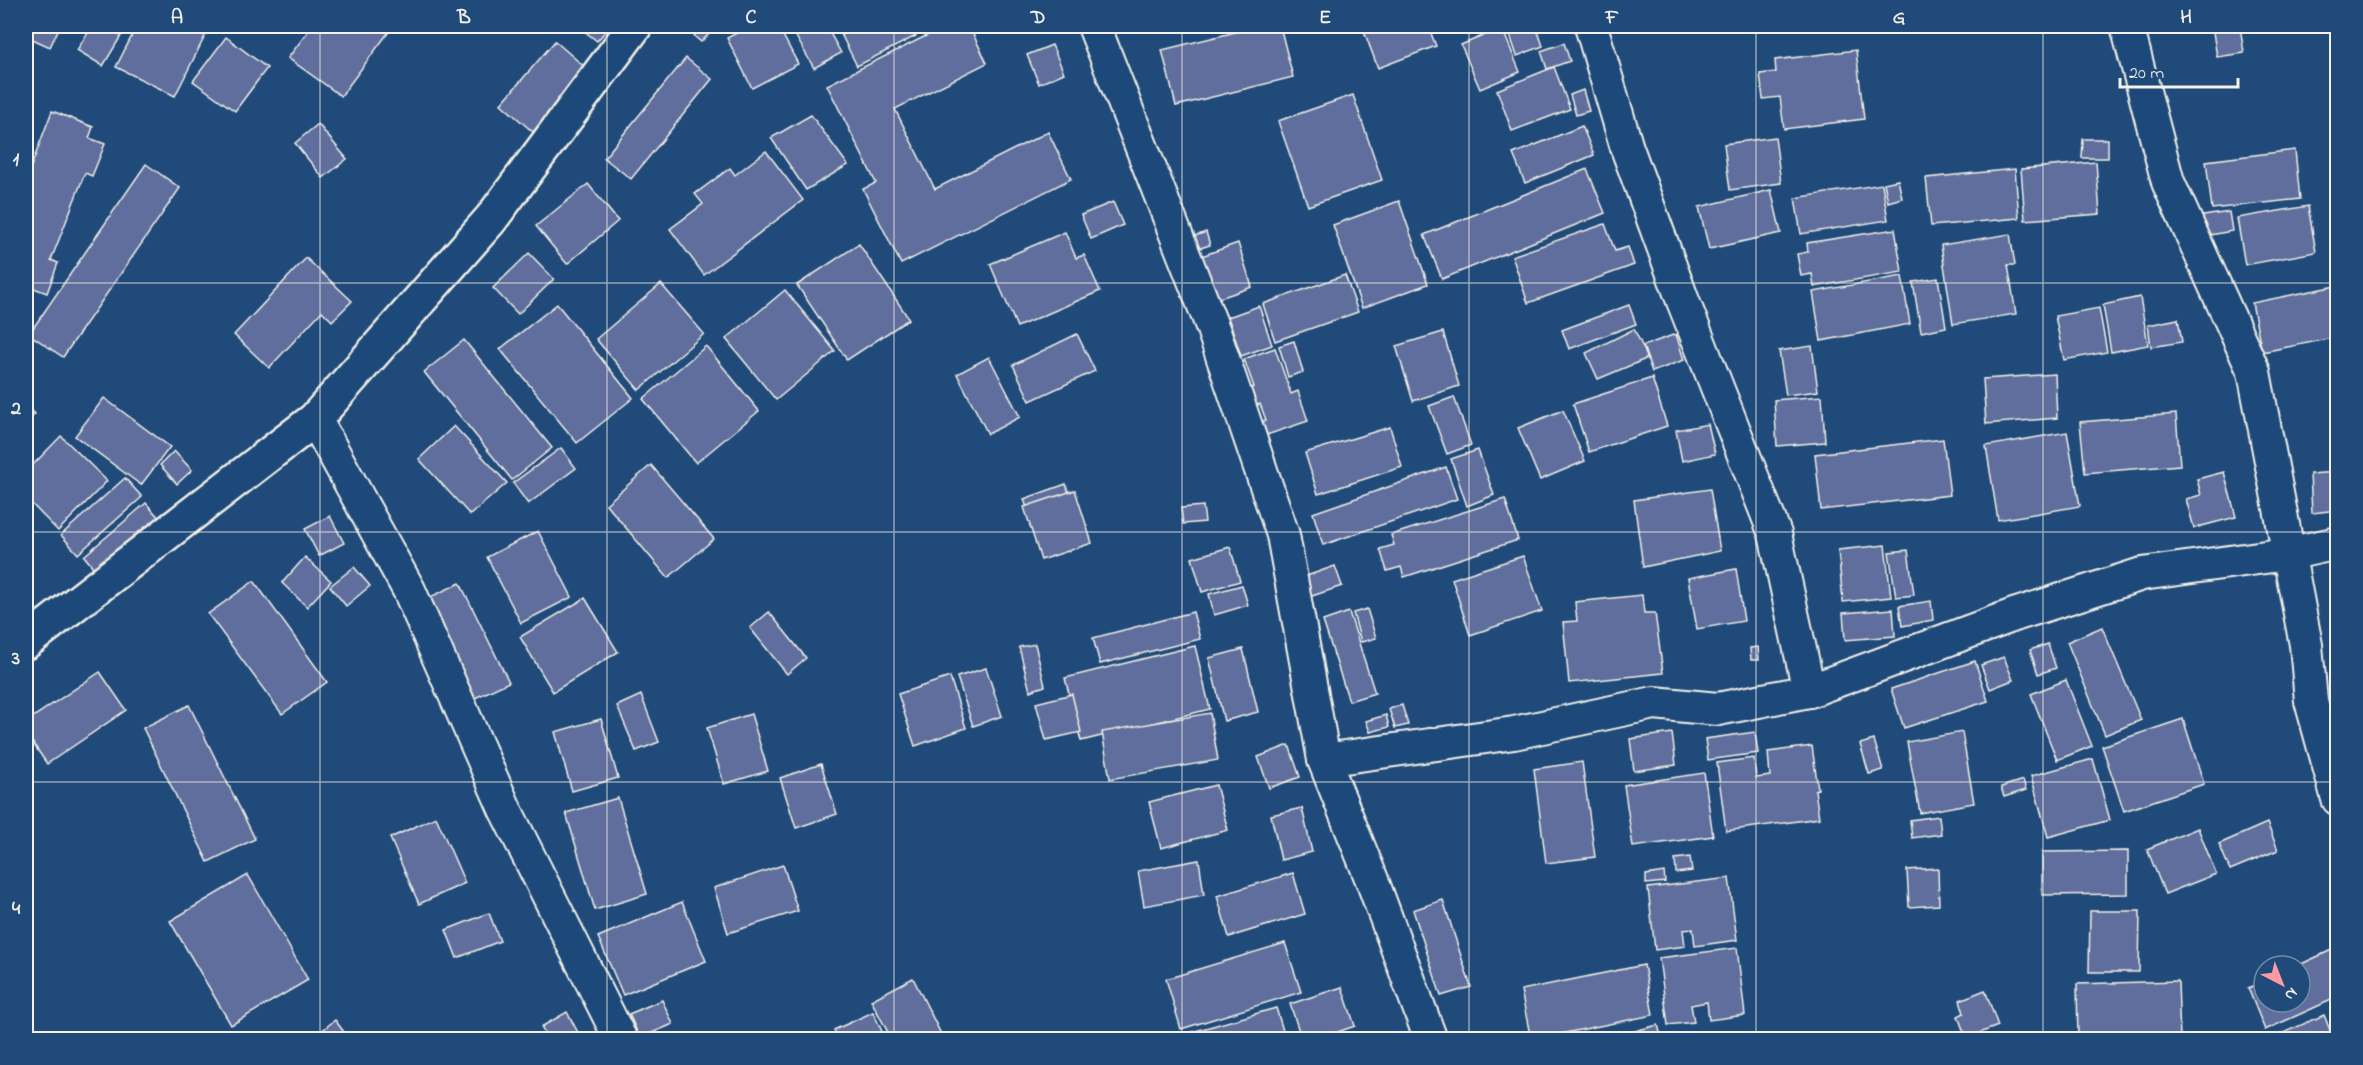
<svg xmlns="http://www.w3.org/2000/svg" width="2363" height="1065" font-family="'Indie Flower',sans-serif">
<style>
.building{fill:#5e6e9d;stroke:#f4f1e8;stroke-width:1.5}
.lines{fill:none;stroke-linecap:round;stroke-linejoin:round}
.street-casing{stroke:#f4f1e8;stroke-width:36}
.secondary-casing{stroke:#f4f1e8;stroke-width:38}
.street{stroke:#1f4a7a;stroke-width:32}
.secondary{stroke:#1f4a7a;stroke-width:33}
.grid{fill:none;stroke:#f4f1e8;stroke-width:1.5;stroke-opacity:0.55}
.neatline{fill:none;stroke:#f4f1e8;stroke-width:2}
.grid-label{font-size:20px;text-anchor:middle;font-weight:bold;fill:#f4f1e8}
</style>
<rect width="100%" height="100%" fill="#1f4a7a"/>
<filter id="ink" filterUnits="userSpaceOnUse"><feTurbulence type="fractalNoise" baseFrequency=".0167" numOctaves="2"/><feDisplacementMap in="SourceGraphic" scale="12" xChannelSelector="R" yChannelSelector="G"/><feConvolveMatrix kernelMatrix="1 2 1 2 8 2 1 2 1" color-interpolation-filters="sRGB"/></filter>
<g filter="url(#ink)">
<g class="building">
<path d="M26,26H60L50,47L26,36Z"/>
<path d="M92,26H127L103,66L77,50Z"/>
<path d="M137,26H210L175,96L116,67Z"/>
<path d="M312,26H386L391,29L341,96L288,58Z"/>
<path d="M578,26H610L597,41Z"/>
<path d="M705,26H709L713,30L701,42L694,36Z"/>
<path d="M750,26H778L798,64L752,88L727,38Z"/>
<path d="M790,26H826L841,53L814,68Z"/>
<path d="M837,26H911L916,36L857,66Z"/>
<path d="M946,26H969L987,63L895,109L935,189L1048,132L1071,179L901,264L863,189L876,183L827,85Z"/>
<path d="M1124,26H1140L1126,30Z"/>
<path d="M1260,26H1280L1293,77L1176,106L1162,50Z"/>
<path d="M1362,26H1428L1436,46L1378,68Z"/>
<path d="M1519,26H1536L1543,46L1517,56L1508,29Z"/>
<path d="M2212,26H2240L2244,53L2217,57Z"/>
<path d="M1502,28L1520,72L1480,89L1461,45Z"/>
<path d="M226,37L267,68L235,111L193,81Z"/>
<path d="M555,41L587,69L533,132L501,104Z"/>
<path d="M1564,43L1570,61L1547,69L1541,51Z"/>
<path d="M1052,45L1064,73L1039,84L1027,55Z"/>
<path d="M1856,50L1864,119L1784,129L1780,97L1763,99L1760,74L1776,72L1775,60Z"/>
<path d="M686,58L712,79L631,179L604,158Z"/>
<path d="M1554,67L1570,109L1512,131L1497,90Z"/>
<path d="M1583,90L1589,111L1576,115L1570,95Z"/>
<path d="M1353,95L1382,180L1308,206L1278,121Z"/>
<path d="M52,111L93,127L89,138L105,144L92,176L85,173L51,260L58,263L47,293L26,285V180Z"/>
<path d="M811,115L848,165L806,190L771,138Z"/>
<path d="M318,124L347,159L323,178L295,143Z"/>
<path d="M1582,126L1594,155L1525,183L1513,154Z"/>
<path d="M1775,137L1781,183L1730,190L1724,144Z"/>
<path d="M2083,139H2108V158H2082Z"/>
<path d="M2295,150L2300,199L2212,209L2206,161Z"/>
<path d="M766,151L803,200L704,275L670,229L703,204L695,194L730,168L735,175Z"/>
<path d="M2096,162L2100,214L2025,220L2021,169Z"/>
<path d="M146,164L180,188L63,357L29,334Z"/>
<path d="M1587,169L1605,213L1442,279L1424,235Z"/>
<path d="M2015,169L2019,218L1931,226L1926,178Z"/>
<path d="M1898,180L1902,198L1888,202L1884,183Z"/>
<path d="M588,184L618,221L567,264L536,226Z"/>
<path d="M1882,184L1888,220L1801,234L1795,198Z"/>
<path d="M1771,190L1781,233L1709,249L1699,207Z"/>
<path d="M1399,201L1428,284L1362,308L1333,225Z"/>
<path d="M1113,202L1123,225L1091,239L1081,215Z"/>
<path d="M2308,206L2316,252L2245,265L2237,218Z"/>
<path d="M2229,212L2232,231L2200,237L2197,217Z"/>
<path d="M1605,224L1615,251L1628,247L1634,265L1528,303L1512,256Z"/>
<path d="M1895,229L1902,272L1814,287L1812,274L1801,276L1797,254L1808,252L1807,243Z"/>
<path d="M1065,232L1076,258L1084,255L1100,291L1017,327L990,264Z"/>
<path d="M1206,232L1210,245L1191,251L1187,239Z"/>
<path d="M2010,234L2015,265H2008L2016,314L1953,324L1941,245Z"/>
<path d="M1238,243L1252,287L1214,300L1199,257Z"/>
<path d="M859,244L909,319L847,360L797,285Z"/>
<path d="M529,253L554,279L518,314L493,288Z"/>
<path d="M306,258L352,301L332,321L322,311L269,368L234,335Z"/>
<path d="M1345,275L1358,312L1275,341L1263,304Z"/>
<path d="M1902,276L1910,324L1821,341L1813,292Z"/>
<path d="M1938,278L1946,327L1921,332L1913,282Z"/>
<path d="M661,284L704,334L639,390L596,339Z"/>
<path d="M2336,286L2338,337L2262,352L2252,303Z"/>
<path d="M785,290L835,351L776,400L726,339Z"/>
<path d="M2140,297L2148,345L2111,352L2103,305Z"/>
<path d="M557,304L633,398L577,443L500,349Z"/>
<path d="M1629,305L1636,324L1569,349L1562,330Z"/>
<path d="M1259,306L1272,345L1241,356L1228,317Z"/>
<path d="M2099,308L2107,352L2064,360L2055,316Z"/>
<path d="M2178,319L2182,342L2151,347L2148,325Z"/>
<path d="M1634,329L1648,358L1598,379L1586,353Z"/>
<path d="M1443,332L1459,386L1413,401L1396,346Z"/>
<path d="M1077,334L1095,371L1030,401L1013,365Z"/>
<path d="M1676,334L1684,360L1652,372L1643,346Z"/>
<path d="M464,340L552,448L512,480L424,372Z"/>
<path d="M1294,341L1303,372L1288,377L1279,346Z"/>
<path d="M706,346L759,411L696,463L643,399Z"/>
<path d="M1812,346L1818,391L1786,395L1779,351Z"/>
<path d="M1275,348L1291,394L1298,391L1308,421L1261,437L1256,423L1266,420L1260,404L1250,408L1244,390L1254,387L1244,359Z"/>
<path d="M989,357L1020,417L988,434L957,374Z"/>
<path d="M2055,374L2057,418L1986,424L1983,379Z"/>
<path d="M1652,378L1667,426L1589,452L1573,404Z"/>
<path d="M1822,396L1825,442L1777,446L1774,400Z"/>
<path d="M1454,397L1471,445L1447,454L1429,406Z"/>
<path d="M104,398L170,447L141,485L75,436Z"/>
<path d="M26,404L35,414L26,423Z"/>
<path d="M1563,410L1585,461L1540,480L1518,428Z"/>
<path d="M2176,414L2180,465L2085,473L2080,422Z"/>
<path d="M1708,424L1715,454L1682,461L1676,430Z"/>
<path d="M454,426L507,483L470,515L419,459Z"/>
<path d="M1390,427L1402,467L1318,494L1305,453Z"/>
<path d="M2067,432L2080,506L1998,520L1986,446Z"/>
<path d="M61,436L107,481L58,531L26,498V472Z"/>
<path d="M1943,439L1950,495L1821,510L1815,454Z"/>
<path d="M561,448L576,468L528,504L513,483Z"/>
<path d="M1478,450L1494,495L1467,506L1451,459Z"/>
<path d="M174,451L192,470L177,484L160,465Z"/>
<path d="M651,465L714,539L668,578L606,504Z"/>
<path d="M1446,467L1457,499L1323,545L1313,513Z"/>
<path d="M2224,472L2236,517L2194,528L2186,499L2201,495L2197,479Z"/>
<path d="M2338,472V510L2312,513L2310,474Z"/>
<path d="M125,478L142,497L78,554L61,535Z"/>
<path d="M1066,484L1082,533L1040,547L1024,499Z"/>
<path d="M1710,489L1720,551L1643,567L1634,500Z"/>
<path d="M1075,490L1092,543L1041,560L1024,507Z"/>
<path d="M1505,499L1518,540L1404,577L1401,567L1387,571L1380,549L1394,545L1391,535Z"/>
<path d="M146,503L160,519L97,572L84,556Z"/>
<path d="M1203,506L1205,522L1183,524L1181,508Z"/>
<path d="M330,516L344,543L319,556L305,529Z"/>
<path d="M538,531L572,597L521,623L487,557Z"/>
<path d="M1885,545L1891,597L1843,602L1838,550Z"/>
<path d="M1230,547L1240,581L1202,592L1192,558Z"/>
<path d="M1908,550L1914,595L1896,597L1889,552Z"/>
<path d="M1523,556L1542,611L1470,635L1452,579Z"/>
<path d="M305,557L331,581L307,607L282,583Z"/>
<path d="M1335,566L1342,586L1309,597L1301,578Z"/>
<path d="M354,567L370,586L346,606L330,586Z"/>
<path d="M1736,569L1744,621L1697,629L1688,578Z"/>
<path d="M254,581L327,682L282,714L208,614Z"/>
<path d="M460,583L509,682L475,698L426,599Z"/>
<path d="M1242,585L1248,605L1214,615L1209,594Z"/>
<path d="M1642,595L1644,613H1655L1663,673L1569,683L1563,622L1577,621L1575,602Z"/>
<path d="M585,598L618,652L553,692L520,637Z"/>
<path d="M1931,601L1933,620L1902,626L1899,606Z"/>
<path d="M1367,609L1376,638L1361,642L1353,613Z"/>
<path d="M1893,609L1895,636L1845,640L1843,613Z"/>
<path d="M769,612L806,658L787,674L750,628Z"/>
<path d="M1193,612L1200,639L1100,664L1093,638Z"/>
<path d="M1349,612L1375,693L1349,701L1323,621Z"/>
<path d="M2102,627L2141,720L2105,735L2067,642Z"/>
<path d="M1035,644L1045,686L1030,691L1019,647Z"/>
<path d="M2048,644L2056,668L2038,674L2030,650Z"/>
<path d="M1195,646L1210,709L1081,741L1065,678Z"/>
<path d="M1758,647L1759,660H1751L1750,648Z"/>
<path d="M1243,649L1258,712L1224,721L1209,658Z"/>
<path d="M2004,657L2013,680L1990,689L1981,665Z"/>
<path d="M1975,661L1988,701L1904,728L1891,689Z"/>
<path d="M986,668L1002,716L973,726L957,677Z"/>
<path d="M100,672L126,710L47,764L26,733V722Z"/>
<path d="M950,677L966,728L915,746L898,694Z"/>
<path d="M2066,680L2092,746L2057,760L2031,694Z"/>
<path d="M1072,694L1081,732L1046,740L1036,703Z"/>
<path d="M641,695L659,742L636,751L617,706Z"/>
<path d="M189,705L255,839L208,862L143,728Z"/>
<path d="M1402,705L1408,725L1395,728L1389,709Z"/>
<path d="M1210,713L1218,760L1110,779L1102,732Z"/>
<path d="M751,714L768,771L724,784L707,728Z"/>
<path d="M1386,715L1389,727L1370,732L1366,721Z"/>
<path d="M601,719L618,778L572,791L555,732Z"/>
<path d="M2183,719L2204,784L2124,811L2102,746Z"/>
<path d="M1755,732L1758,753L1708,760L1705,739Z"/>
<path d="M1962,732L1974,803L1920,813L1907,742Z"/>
<path d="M1672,733L1676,765L1634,771L1630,739Z"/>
<path d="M1874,740L1883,770L1869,774L1860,744Z"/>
<path d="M1289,745L1300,777L1269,788L1258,757Z"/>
<path d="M1812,746L1818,789L1815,790L1819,818L1726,831L1717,763L1754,758L1756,778L1770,776L1768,752Z"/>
<path d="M2093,759L2110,820L2048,837L2031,776Z"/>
<path d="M1582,762L1595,857L1546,863L1534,769Z"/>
<path d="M821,764L837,814L796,828L780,778Z"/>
<path d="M1704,773L1713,836L1633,847L1624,785Z"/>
<path d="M2023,780L2026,790L2004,797L2001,787Z"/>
<path d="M1216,785L1228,830L1161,848L1149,802Z"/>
<path d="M618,798L647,894L595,910L566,813Z"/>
<path d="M1302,808L1312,852L1281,860L1271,815Z"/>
<path d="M1939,816L1941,834L1912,838L1910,820Z"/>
<path d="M436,817L465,883L419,904L390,838Z"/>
<path d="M2267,823L2278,850L2230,870L2219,844Z"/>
<path d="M2198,828L2216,874L2165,894L2147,849Z"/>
<path d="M2128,851V894L2042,895V852Z"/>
<path d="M1690,857L1692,871L1676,873L1675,859Z"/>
<path d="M1199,860L1204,895L1144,906L1138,871Z"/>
<path d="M783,865L798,911L728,933L714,888Z"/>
<path d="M1938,868L1939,905L1909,907L1907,870Z"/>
<path d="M1664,872L1665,882L1646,884V875Z"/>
<path d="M1293,873L1305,914L1229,937L1217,896Z"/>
<path d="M248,875L308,980L231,1025L170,921Z"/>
<path d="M1729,878L1737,940L1695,946L1693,929L1683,930L1685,946L1655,950L1648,888Z"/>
<path d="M1443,900L1471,987L1441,996L1413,910Z"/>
<path d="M682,902L706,961L623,995L598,937Z"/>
<path d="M2090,911H2140L2139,972H2089Z"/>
<path d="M489,913L500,941L457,958L446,930Z"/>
<path d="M1285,943L1301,992L1181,1029L1166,979Z"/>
<path d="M1737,948L1745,1015L1709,1020L1707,1002L1691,1005L1694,1022L1668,1025L1659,958Z"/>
<path d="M2336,948L2338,997L2265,1030L2248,988L2264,981V1002H2300V966H2297Z"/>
<path d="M1644,965L1653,1015L1531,1040L1521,990Z"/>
<path d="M913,978L944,1040H892L871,1000Z"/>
<path d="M2178,981L2180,1040H2078L2077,984Z"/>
<path d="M1342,987L1355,1026L1314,1040H1302L1290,1004Z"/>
<path d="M1985,990L1998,1026L1966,1038L1958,1016L1964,1013L1960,1000Z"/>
<path d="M662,1000L673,1024L640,1038L629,1014Z"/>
<path d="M1276,1008L1286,1040H1183L1181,1035Z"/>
<path d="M567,1012L582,1040H548L541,1027Z"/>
<path d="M873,1012L886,1040H838L834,1030Z"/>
<path d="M2324,1015L2334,1040H2267Z"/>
<path d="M335,1020L350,1040H310Z"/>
<path d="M1658,1025L1662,1040H1600Z"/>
<path d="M1832,1035L1833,1040H1815Z"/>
</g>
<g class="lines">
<defs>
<g id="street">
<path d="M1094,26L1213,329L1283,535L1324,760L1372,880L1431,1040"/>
<path d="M1591,26L1627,148L1683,301L1775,534L1809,691"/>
<path d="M2127,26L2168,182L2254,372L2306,645L2311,701L2338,799"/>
<path d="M315,419L409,590L505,809L621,1040"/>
<path d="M1324,760L1514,733L1654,703L1718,709L1809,691L2014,615L2142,574L2287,554L2338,543"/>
</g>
<path id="secondary" d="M26,642L315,419L491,219L635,26"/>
</defs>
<use href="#street" class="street-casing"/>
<use href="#secondary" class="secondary-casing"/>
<use href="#street" class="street"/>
<use href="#secondary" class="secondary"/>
</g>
</g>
<path class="grid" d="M320,26V1040M607,26V1040M894,26V1040M1182,26V1040M1469,26V1040M1756,26V1040M2043,26V1040M26,283H2338M26,532H2338M26,782H2338"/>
<rect width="2363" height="1065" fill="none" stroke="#1f4a7a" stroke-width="66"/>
<g transform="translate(2282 984) rotate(138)"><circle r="28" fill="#1f4a7a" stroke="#748da6" stroke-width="1.5"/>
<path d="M0-4.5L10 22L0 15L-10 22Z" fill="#ff9aa2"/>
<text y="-9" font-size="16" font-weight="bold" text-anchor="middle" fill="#f4f1e8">N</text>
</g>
<path d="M2120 78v9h118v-9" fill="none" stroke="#f4f1e8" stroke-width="3"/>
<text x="2129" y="78" font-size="18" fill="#f4f1e8" stroke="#1f4a7a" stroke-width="4.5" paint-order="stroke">20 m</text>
<rect x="33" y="33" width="2297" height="999" class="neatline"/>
<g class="grid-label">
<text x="177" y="23">A</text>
<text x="464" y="23">B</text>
<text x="751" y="23">C</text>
<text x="1038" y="23">D</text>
<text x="1325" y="23">E</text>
<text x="1612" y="23">F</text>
<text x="1899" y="23">G</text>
<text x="2186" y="23">H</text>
<text x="16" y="165">1</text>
<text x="16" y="414">2</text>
<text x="16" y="664">3</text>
<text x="16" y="914">4</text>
</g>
</svg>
